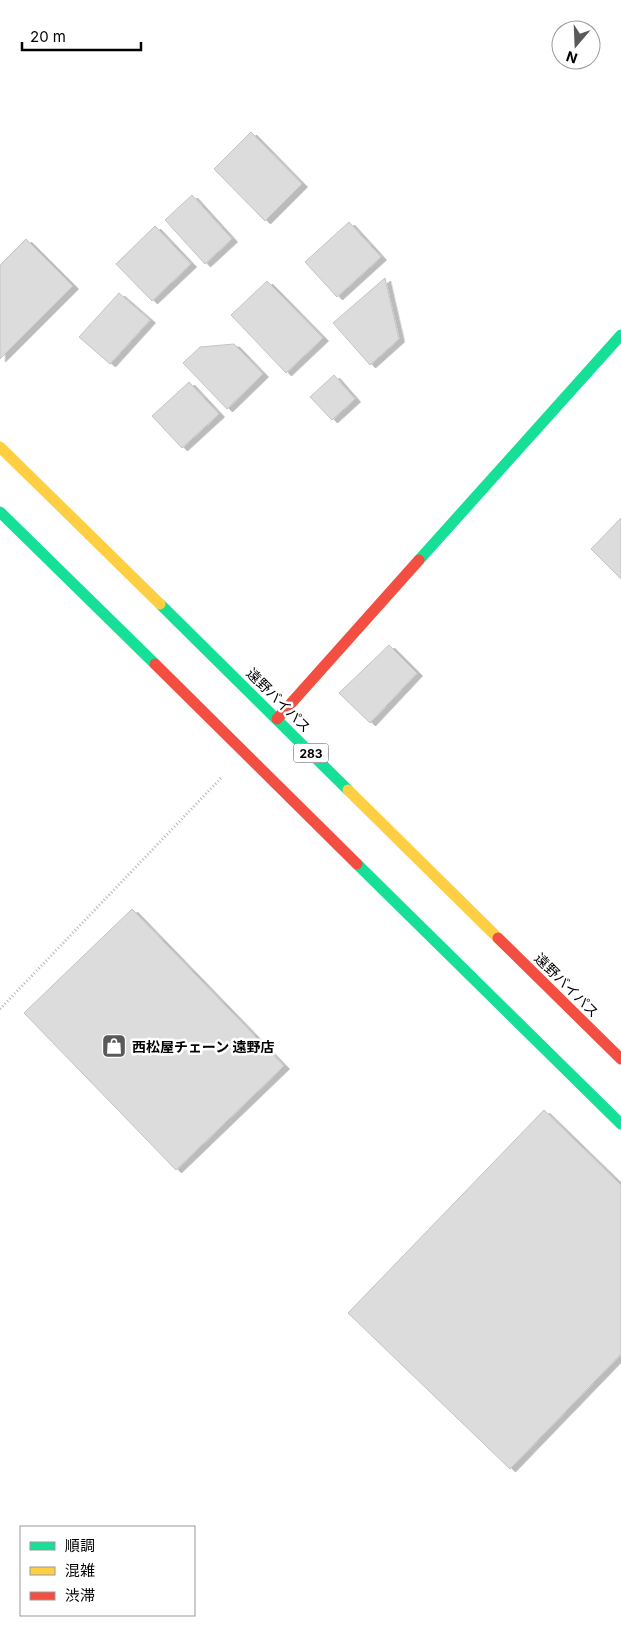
<svg xmlns="http://www.w3.org/2000/svg" width="621" height="1636" font-family="Inter,'Noto Sans JP',sans-serif">
<style>
.building{fill:#dcdcdc;stroke:#c4c4c4;filter:url(#shadow)}
.lines{fill:none;stroke-linecap:round;stroke-linejoin:round}
.path{stroke:#b8b8b8;stroke-width:3;stroke-dasharray:1 2.5;stroke-linecap:butt}
.fast{stroke:#16e098;stroke-width:11}
.slow{stroke:#ffcf43;stroke-width:11}
.jam{stroke:#f24e42;stroke-width:11}
.labels{text-anchor:middle;dominant-baseline:central;stroke-width:5;stroke-linejoin:round;paint-order:stroke}
.shield{fill:#fff;stroke:#4c4c4c;stroke-width:1}
.shield-label{font-size:12px;font-weight:bold;fill:#000}
.street-label{font-size:14px;fill:#000;stroke:#fff}
.poi-label{font-size:14px;font-weight:bold;fill:#000;stroke:#fff;text-anchor:start}
</style>
<defs>
<filter id="shadow"><feDropShadow dx="5.5" dy="3" stdDeviation="0" flood-color="#0004"/></filter>
</defs>
<rect width="100%" height="100%" fill="#fff"/>
<g class="building">
<path d="M251,132L302,184L265,221L214,169Z"/>
<path d="M192,195L232,239L205,264L165,220Z"/>
<path d="M349,222L381,257L337,297L305,262Z"/>
<path d="M155,226L191,264L152,301L116,264Z"/>
<path d="M26,239L73,286L0,359V265Z"/>
<path d="M385,278L399,339L370,365L333,323Z"/>
<path d="M267,281L323,338L286,373L231,315Z"/>
<path d="M119,293L150,320L110,364L79,337Z"/>
<path d="M234,344L263,374L227,409L183,363L200,347Z"/>
<path d="M334,375L355,399L332,420L310,397Z"/>
<path d="M189,382L219,414L182,448L152,416Z"/>
<path d="M621,518V579L591,549Z"/>
<path d="M389,645L417,673L370,723L339,693Z"/>
<path d="M132,909L284,1066L176,1170L24,1013Z"/>
<path d="M544,1110L621,1185V1354L510,1469L348,1313Z"/>
</g>
<g class="lines">
<path class="path" d="M0,1009L221,778"/>
<g class="fast">
<path d="M0,512L155,664"/>
<path d="M419,560L621,335"/>
<path d="M160,604L348,790"/>
<path d="M357,864L621,1124"/>
</g>
<g class="slow">
<path d="M0,447L160,604"/>
<path d="M348,790L498,938"/>
</g>
<g class="jam">
<path d="M155,664L357,864"/>
<path d="M277,719L419,560"/>
<path d="M498,938L621,1059"/>
</g>
</g>
<defs>
<symbol id="shop-square" viewBox="-11 -11 22 22"><rect x="-9" y="-9" width="18" height="18" rx="4" fill="#595959" stroke="#fff"/><path d="M-5-2.5h2.3a2.7 3.5 0 0 1 5.4 0H5L5.5 6h-11ZM-1.5-2.5h3a1.5 2.3 0 0 0-3 0Z" fill="#fff"/></symbol>
</defs>
<g fill-rule="evenodd">
<use href="#shop-square" x="100" y="1032" width="28" height="28"/>
</g>
<g class="labels">
<rect class="shield" x="293.5" y="743.5" width="35" height="19" rx="4"/>
<g class="shield-label">
<text x="311" y="753">283</text>
</g>
<g class="street-label">
<text transform="translate(279 700) rotate(45)">遠野バイパス</text>
<text transform="translate(567 985) rotate(45)">遠野バイパス</text>
</g>
<g class="poi-label">
<text x="132" y="1046">西松屋チェーン 遠野店</text>
</g>
</g>
<rect x="20" y="1526" width="175" height="90" fill="#ffffff" stroke="#999999"/>
<rect x="30" y="1542" width="25" height="8" fill="#16e098" stroke="#999999"/>
<text x="65" y="1551" font-size="15" fill="#000000">順調</text>
<rect x="30" y="1567" width="25" height="8" fill="#ffcf43" stroke="#999999"/>
<text x="65" y="1576" font-size="15" fill="#000000">混雑</text>
<rect x="30" y="1592" width="25" height="8" fill="#f24e42" stroke="#999999"/>
<text x="65" y="1601" font-size="15" fill="#000000">渋滞</text>
<g transform="translate(576 45) rotate(199)"><circle r="24" fill="#ffffff" stroke="#999999"/>
<path d="M0-4L9 19L0 12L-9 19Z" fill="#595959"/>
<text y="-8" font-size="14" font-weight="bold" text-anchor="middle" fill="#000000">N</text>
</g>
<path d="M22 42v8h119v-8" fill="none" stroke="#000000" stroke-width="2.5"/>
<text x="30" y="42" font-size="15" fill="#000000" stroke="#ffffff" stroke-width="4" paint-order="stroke">20 m</text>
</svg>
